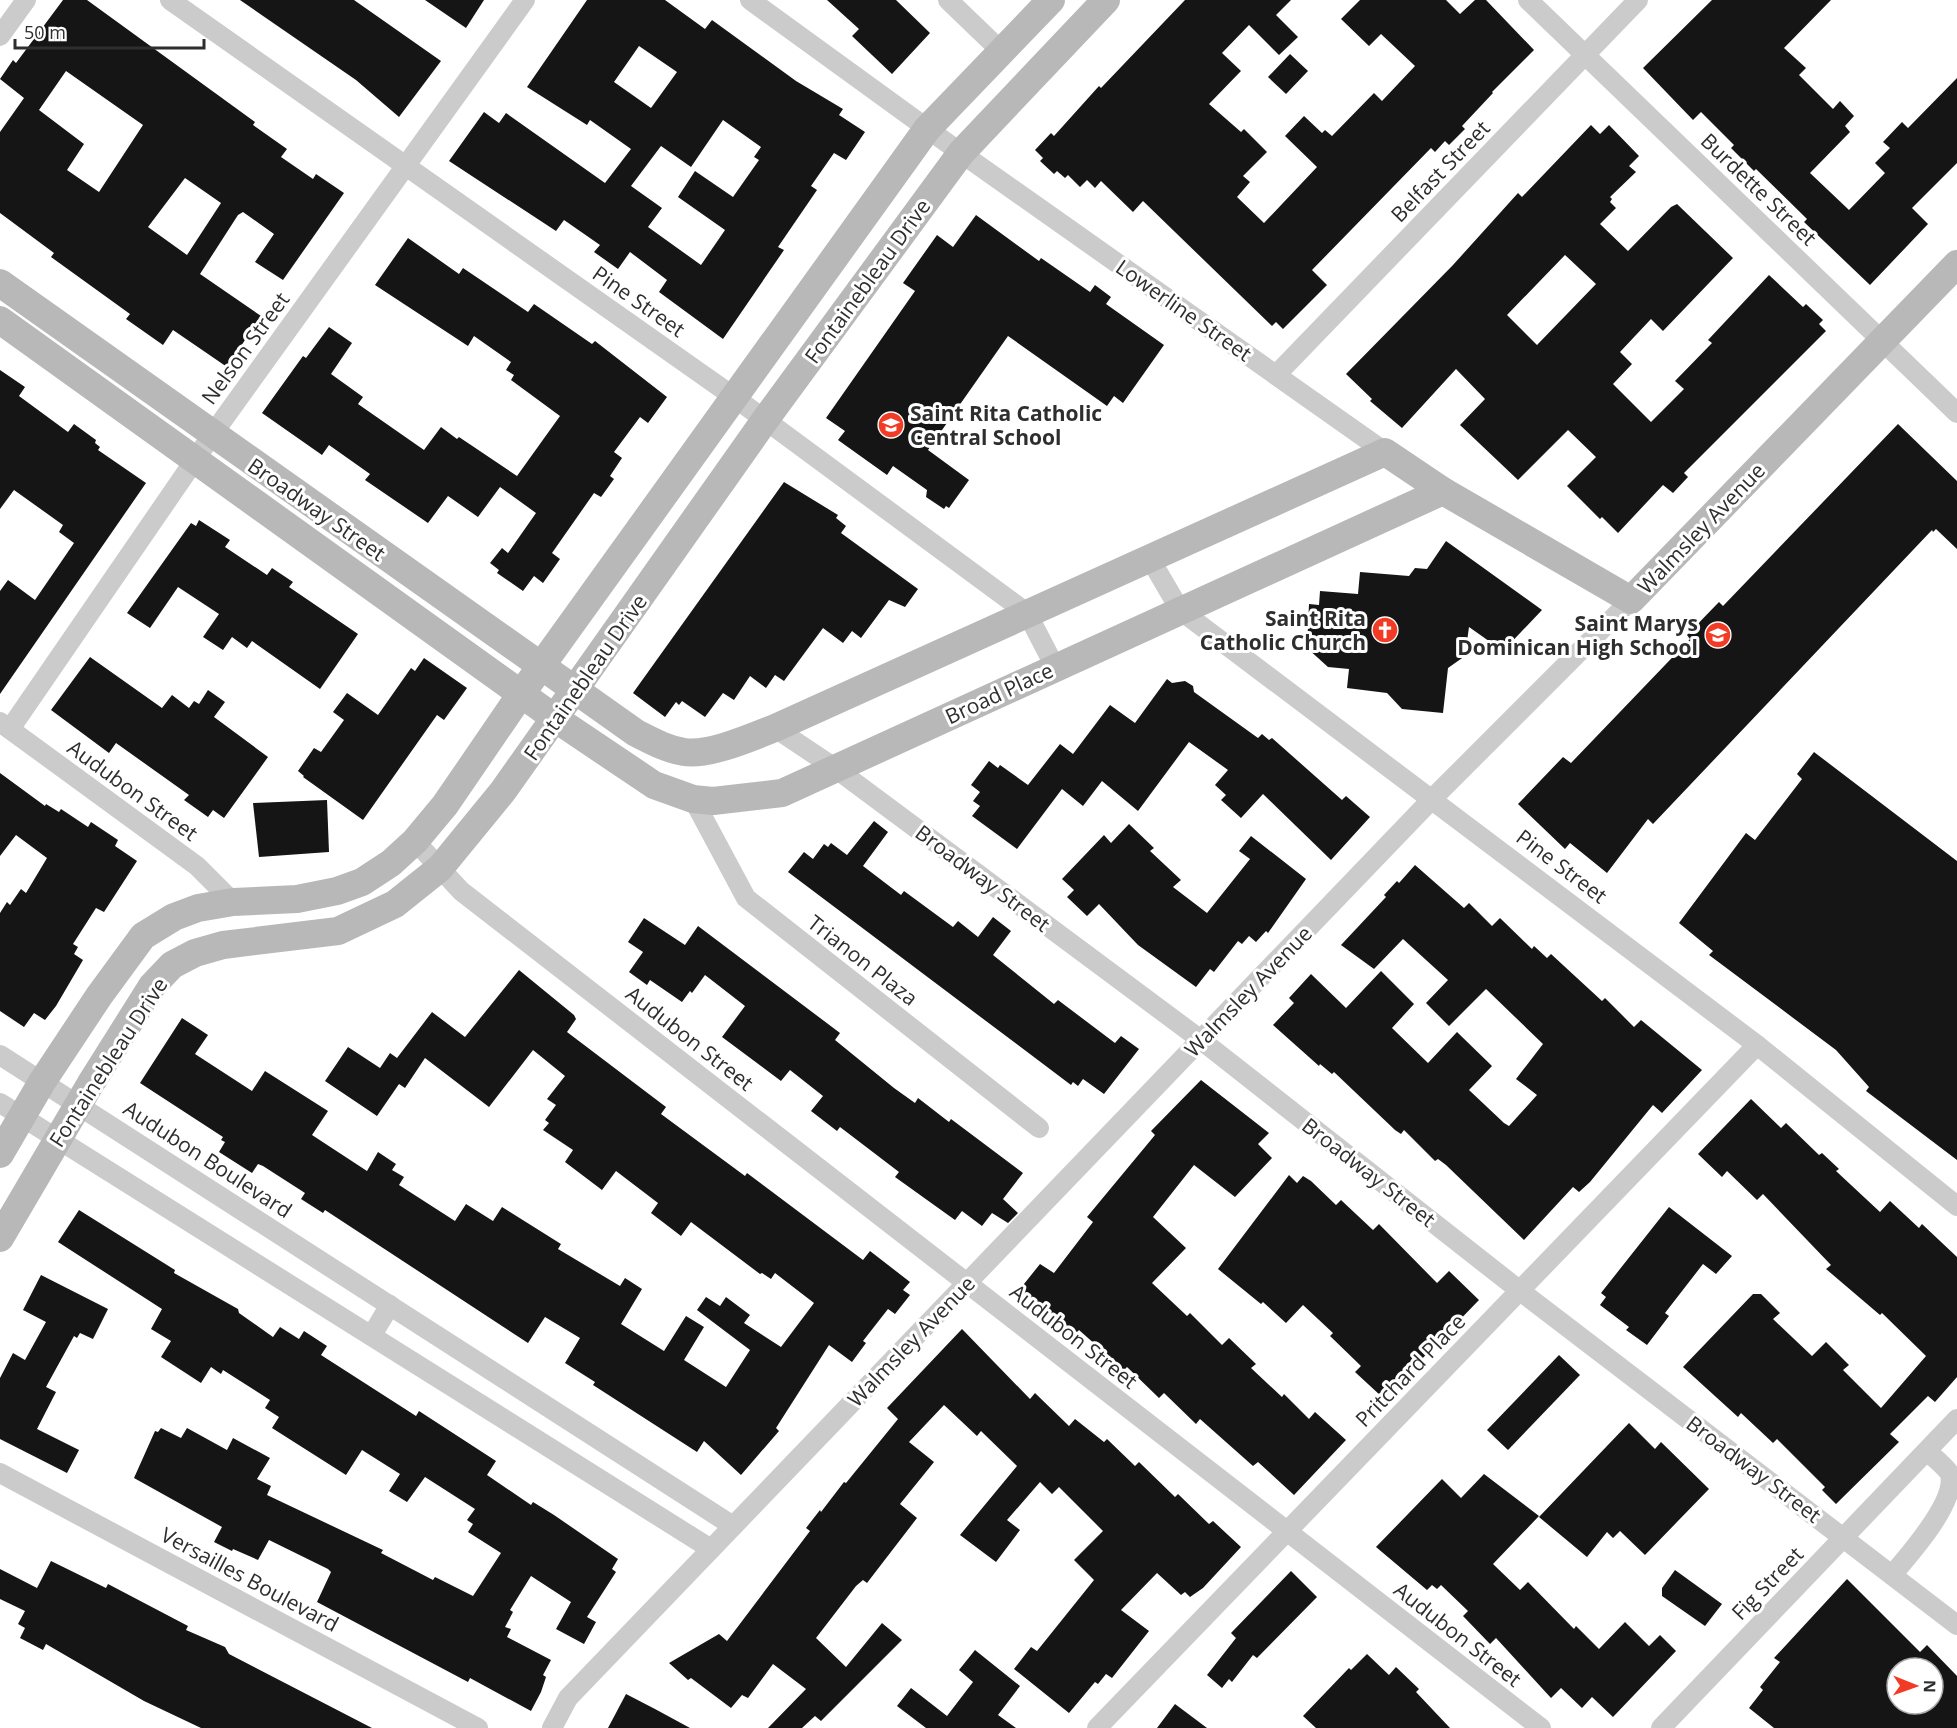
<svg xmlns="http://www.w3.org/2000/svg" width="1957" height="1728" font-family="'Open Sans',sans-serif">
<style>
.building{fill:#151515;fill-rule:evenodd}
.lines{fill:none;stroke-linecap:round;stroke-linejoin:round}
.street{stroke:#cbcbcb;stroke-width:20}
.secondary{stroke:#b8b8b8;stroke-width:28}
.labels{text-anchor:middle;dominant-baseline:central;stroke-width:6;stroke-linejoin:round;paint-order:stroke}
.street-label{font-size:21px;fill:#2e2e2e;stroke:#fff}
.poi-label{font-size:21px;font-weight:bold;fill:#2e2e2e;stroke:#fff;text-anchor:end}
</style>
<rect width="100%" height="100%" fill="#fff"/>
<g class="building">
<path d="M63,0H87L255,122L253,125L287,149L281,157L313,179L316,174L344,193L283,280L255,262L274,234L243,212L238,215L200,274L261,316L227,367L173,330L163,345L126,319L130,314L51,257L54,253L0,213V132L24,98L0,79L13,60L16,63ZM66,71L143,125L99,192L67,170L84,144L39,110ZM185,178L221,203L187,255L148,227Z"/>
<path d="M240,0H354L441,61L399,117L356,80Z"/>
<path d="M425,0H484L466,28Z"/>
<path d="M587,0H665L705,29L712,20L796,81L843,109L839,115L865,132L846,160L834,153L811,186L817,190L778,247L784,250L723,339L659,292L667,280L630,252L618,269L594,252L600,245L564,220L556,231L449,161L484,112L499,123L506,113L605,183L631,149L590,120L587,125L527,87ZM639,46L677,72L651,108L614,82ZM723,120L761,147L754,157L759,160L733,197L695,171L678,197L725,230L701,265L648,227L662,208L631,186L661,146L691,167Z"/>
<path d="M827,0H896L930,33L892,74L852,36L859,29Z"/>
<path d="M1185,0H1291L1276,15L1298,37L1279,55L1249,25L1222,53L1241,71L1209,104L1241,132L1244,129L1267,152L1243,176L1250,182L1237,197L1264,223L1317,167L1285,136L1304,116L1322,133L1325,130L1332,136L1374,93L1382,101L1415,66L1381,34L1369,46L1341,19L1360,0H1446L1460,14L1475,0H1486L1534,50L1492,92L1493,93L1462,126L1465,129L1449,145L1445,141L1435,152L1431,148L1312,270L1327,285L1283,329L1276,322L1272,326L1143,201L1133,212L1101,181L1095,188L1087,180L1080,187L1068,175L1065,178L1057,171L1054,174L1040,161L1043,158L1035,150L1051,133L1054,136L1099,86L1101,88Z"/>
<path d="M1712,0H1831L1784,48L1806,68L1799,75L1833,109L1840,101L1854,116L1845,126L1850,132L1810,173L1849,210L1885,173L1875,163L1890,148L1883,142L1902,122L1908,128L1957,78V163L1912,208L1928,224L1870,285L1804,222L1807,219L1756,169L1754,171L1731,148L1734,145L1701,112L1693,120L1643,68Z"/>
<path d="M1290,54L1308,71L1286,94L1268,77Z"/>
<path d="M1591,125L1600,134L1609,125L1639,156L1629,166L1636,172L1610,197L1612,199L1610,202L1616,208L1600,224L1628,251L1671,207L1677,204L1733,258L1663,331L1651,319L1620,352L1632,364L1613,384L1651,422L1684,389L1675,381L1712,343L1708,340L1769,275L1803,307L1806,304L1823,320L1819,324L1826,331L1684,473L1688,477L1673,493L1663,485L1618,533L1602,517L1600,519L1567,486L1596,457L1568,430L1518,480L1460,425L1485,399L1456,369L1402,428L1370,401L1372,399L1346,374L1453,265L1518,193L1522,197ZM1565,255L1596,284L1537,345L1507,315Z"/>
<path d="M976,215L1039,261L1041,258L1090,292L1095,285L1111,297L1106,304L1164,345L1123,403L1114,396L1107,406L1008,336L928,450L969,480L949,508L946,506L944,509L926,497L927,490L893,466L887,475L838,440L845,431L826,418L915,291L903,283L937,235L953,247Z"/>
<path d="M408,238L459,274L463,268L528,312L534,304L592,344L595,341L667,397L648,423L640,417L614,452L622,458L610,476L614,479L601,497L594,493L552,553L560,559L543,583L534,576L523,591L497,573L499,570L490,563L502,548L508,553L536,513L500,487L478,517L448,496L428,523L365,480L370,474L329,445L322,455L262,413L303,356L306,358L329,327L352,343L331,374L363,397L358,404L424,450L441,427L457,439L459,437L517,476L560,416L511,380L514,375L506,370L511,362L474,336L468,346L375,285Z"/>
<path d="M0,370L25,387L19,396L68,432L74,424L96,440L95,443L100,447L98,450L146,483L0,694V591L8,580L35,600L74,543L59,532L63,525L14,490L0,509Z"/>
<path d="M1898,424L1957,481V549L1936,529L1933,532L1932,530L1653,824L1648,819L1607,873L1570,843L1565,849L1518,804L1563,757L1571,763L1690,639L1687,635L1719,602L1723,606Z"/>
<path d="M784,482L838,515L836,518L846,526L841,533L918,589L905,607L889,600L861,638L852,631L843,643L823,628L784,681L775,675L766,688L750,676L734,700L723,693L705,717L682,701L679,705L676,702L665,717L633,693Z"/>
<path d="M199,520L230,540L225,547L267,575L272,568L293,582L289,587L358,634L320,689L252,641L247,648L232,637L223,650L203,637L219,614L178,587L150,628L127,613L191,523L196,526Z"/>
<path d="M1446,541L1542,610L1503,651L1469,627L1465,656L1448,668L1443,713L1402,709L1387,693L1347,688L1349,669L1328,667L1307,648L1309,604L1319,605L1320,591L1358,594L1360,572L1409,576L1415,568L1427,569Z"/>
<path d="M90,657L162,708L172,695L189,708L194,701L199,704L208,690L225,702L214,717L268,757L224,818L213,810L208,817L184,800L189,795L116,743L109,753L51,710Z"/>
<path d="M424,658L467,688L444,720L437,715L363,820L303,777L304,776L298,771L314,748L321,752L344,720L333,712L347,693L378,715L411,668L415,671Z"/>
<path d="M1167,679L1172,683L1185,681L1193,686L1194,692L1258,738L1262,734L1269,740L1272,738L1342,800L1346,796L1370,817L1331,860L1263,794L1241,818L1221,800L1226,795L1215,785L1228,770L1189,742L1138,811L1102,781L1083,806L1062,789L1017,849L972,816L980,806L973,801L980,792L971,785L989,761L998,768L1000,765L1028,785L1060,744L1073,754L1110,705L1135,723Z"/>
<path d="M1814,752L1957,861V1160L1866,1091L1869,1087L1836,1050L1709,955L1713,951L1679,923L1746,833L1755,840L1802,779L1797,774Z"/>
<path d="M0,773L45,806L46,804L59,812L61,809L88,827L91,822L118,840L115,846L137,861L104,912L96,908L73,944L78,947L74,954L83,960L56,1006L45,1020L34,1013L24,1027L0,1011V913L7,902L10,905L21,889L26,893L47,858L16,835L0,856Z"/>
<path d="M327,800L329,852L259,857L253,803Z"/>
<path d="M874,821L888,832L863,866L901,895L904,891L953,927L958,921L978,937L993,917L1011,931L993,955L1054,1004L1058,1000L1115,1043L1121,1036L1139,1049L1104,1094L1083,1079L1078,1086L1073,1082L1071,1085L788,872L804,852L813,859L824,844L828,847L831,843L847,855Z"/>
<path d="M1129,824L1154,848L1150,851L1181,880L1173,887L1207,913L1250,859L1239,851L1251,836L1306,879L1268,933L1266,931L1256,942L1249,936L1242,944L1238,941L1214,972L1210,969L1196,987L1138,945L1099,904L1087,916L1067,897L1074,890L1062,879L1104,835L1111,843Z"/>
<path d="M1415,865L1464,908L1469,903L1492,926L1500,918L1532,949L1534,946L1547,958L1551,954L1602,1001L1605,998L1634,1027L1641,1020L1702,1070L1662,1113L1653,1105L1590,1182L1579,1192L1573,1187L1524,1240L1446,1165L1438,1159L1435,1161L1404,1130L1401,1134L1395,1130L1334,1072L1332,1074L1320,1064L1319,1066L1273,1025L1294,1003L1289,998L1311,974L1346,1008L1381,971L1414,1004L1392,1028L1428,1063L1457,1032L1492,1066L1469,1090L1504,1123L1509,1126L1537,1095L1516,1079L1543,1044L1486,989L1449,1026L1426,1003L1448,980L1403,939L1374,969L1341,945L1386,897L1384,895L1397,881L1399,883Z"/>
<path d="M644,918L685,945L698,926L840,1033L835,1040L894,1088L915,1103L918,1098L949,1122L951,1119L1023,1173L1003,1199L1018,1213L1008,1223L992,1213L982,1226L962,1211L955,1220L895,1177L899,1172L840,1127L837,1131L811,1111L823,1096L790,1070L781,1081L722,1037L745,1006L705,975L692,993L690,991L682,1002L650,980L647,985L629,972L643,952L628,942Z"/>
<path d="M519,970L574,1015L576,1019L567,1032L666,1107L661,1114L745,1176L747,1173L863,1260L870,1251L910,1282L903,1290L910,1295L895,1314L888,1309L863,1341L866,1343L852,1362L829,1345L776,1428L779,1431L741,1475L704,1441L697,1452L593,1385L595,1382L565,1363L580,1338L545,1317L528,1343L325,1210L323,1213L301,1199L305,1193L263,1166L258,1164L252,1173L219,1152L225,1142L221,1140L223,1137L140,1083L182,1018L208,1035L195,1054L252,1091L265,1071L328,1111L312,1135L367,1171L378,1152L396,1164L392,1170L404,1177L399,1185L455,1221L466,1204L493,1221L502,1207L561,1244L558,1249L620,1286L625,1278L642,1289L621,1324L664,1351L686,1316L704,1327L684,1360L726,1387L750,1350L697,1310L706,1297L720,1306L726,1297L750,1315L744,1323L781,1347L814,1303L775,1273L771,1279L762,1273L760,1274L691,1222L681,1236L651,1213L658,1203L616,1171L602,1190L565,1162L573,1150L543,1130L549,1123L545,1120L556,1105L547,1099L565,1076L533,1050L489,1107L425,1058L405,1088L399,1084L377,1116L325,1081L348,1047L380,1068L390,1053L397,1058L432,1012L465,1037Z"/>
<path d="M1201,1080L1269,1133L1258,1144L1272,1158L1235,1197L1194,1165L1153,1217L1186,1248L1152,1283L1187,1316L1190,1313L1222,1345L1229,1338L1256,1364L1251,1368L1282,1397L1284,1394L1309,1419L1315,1412L1346,1440L1294,1495L1258,1462L1253,1466L1200,1419L1196,1424L1164,1393L1159,1398L1127,1367L1124,1370L1079,1330L1074,1337L1036,1306L1020,1289L1040,1264L1054,1273L1093,1222L1087,1217L1155,1135L1151,1131Z"/>
<path d="M1751,1099L1781,1128L1786,1123L1819,1155L1822,1153L1839,1169L1836,1171L1880,1212L1890,1201L1919,1228L1922,1224L1957,1257V1377L1935,1402L1928,1396L1890,1434L1899,1442L1836,1504L1822,1490L1825,1487L1777,1439L1773,1443L1741,1413L1738,1417L1683,1367L1753,1294H1761L1780,1313L1773,1319L1812,1356L1826,1342L1849,1365L1843,1370L1881,1408L1926,1356L1882,1313L1880,1315L1826,1269L1831,1265L1763,1194L1757,1200L1727,1171L1722,1177L1698,1154Z"/>
<path d="M1289,1175L1297,1183L1303,1176L1311,1181L1336,1205L1341,1200L1373,1230L1379,1224L1437,1283L1449,1271L1479,1300L1417,1364L1413,1361L1381,1396L1355,1372L1361,1366L1330,1336L1333,1333L1303,1305L1286,1323L1263,1302L1261,1304L1218,1269Z"/>
<path d="M1669,1207L1732,1256L1716,1274L1703,1264L1665,1313L1669,1316L1647,1345L1626,1330L1629,1327L1600,1305L1606,1297L1601,1293Z"/>
<path d="M79,1210L175,1270L174,1273L238,1309L239,1313L273,1337L280,1327L299,1339L304,1331L327,1346L321,1355L416,1416L419,1411L496,1461L487,1475L531,1505L533,1502L554,1515L618,1559L612,1569L616,1572L587,1617L596,1622L584,1644L556,1629L571,1602L531,1576L510,1610L513,1612L505,1627L511,1629L507,1637L551,1660L543,1675L546,1677L541,1692L531,1711L470,1678L468,1682L317,1602L331,1572L328,1569L269,1540L258,1560L233,1549L232,1551L214,1542L222,1527L134,1478L155,1431L158,1432L161,1428L181,1438L187,1428L227,1450L233,1438L270,1458L257,1479L271,1486L267,1495L383,1550L381,1553L433,1580L435,1577L473,1596L501,1553L468,1532L473,1524L467,1520L475,1509L425,1477L407,1502L389,1491L400,1474L362,1450L346,1475L272,1428L279,1417L265,1408L270,1400L223,1370L221,1374L211,1367L201,1383L161,1357L171,1341L151,1329L162,1309L58,1242Z"/>
<path d="M41,1275L108,1309L93,1339L80,1333L77,1338L74,1336L46,1387L56,1392L37,1429L79,1450L67,1473L0,1439V1378L13,1353L25,1360L46,1322L23,1310Z"/>
<path d="M962,1329L1030,1399L1035,1393L1069,1426L1075,1419L1104,1442L1107,1439L1135,1466L1139,1462L1175,1497L1178,1494L1209,1524L1213,1521L1241,1547L1203,1588L1190,1597L1185,1592L1181,1595L1157,1573L1121,1610L1149,1631L1112,1678L1106,1674L1098,1684L1095,1682L1069,1713L1014,1669L1031,1647L1037,1651L1094,1580L1074,1560L1103,1531L1059,1487L1052,1494L1040,1482L1007,1520L1020,1530L996,1562L960,1535L1017,1466L981,1431L977,1436L944,1405L909,1442L934,1462L900,1504L917,1518L867,1583L863,1580L856,1586L816,1638L846,1667L882,1623L902,1640L821,1721L815,1716L802,1728H768L806,1689L773,1664L748,1698L742,1695L731,1708L691,1678L688,1680L669,1663L719,1634L727,1641L810,1531L806,1528L820,1510L821,1512L844,1482L846,1483L898,1419L887,1408Z"/>
<path d="M1559,1355L1580,1375L1508,1450L1487,1430Z"/>
<path d="M1629,1423L1655,1449L1661,1442L1709,1489L1645,1555L1620,1531L1613,1538L1607,1532L1587,1557L1539,1517Z"/>
<path d="M1484,1474L1539,1516L1493,1564L1520,1590L1528,1582L1574,1629L1576,1626L1599,1649L1625,1622L1649,1646L1660,1635L1676,1651L1613,1717L1592,1697L1582,1708L1561,1688L1551,1698L1496,1638L1490,1644L1463,1616L1468,1611L1441,1585L1437,1589L1432,1585L1427,1590L1376,1547L1442,1479L1461,1498Z"/>
<path d="M51,1561L106,1588L108,1584L188,1626L186,1630L225,1647L229,1654L372,1728H201L144,1701L46,1644L43,1650L20,1638L25,1628L18,1624L25,1611L0,1599V1569L37,1588Z"/>
<path d="M1675,1570L1722,1604L1705,1626L1662,1596V1588Z"/>
<path d="M1291,1571L1317,1597L1257,1658L1253,1655L1232,1682L1229,1679L1222,1688L1207,1675L1236,1638L1231,1633Z"/>
<path d="M1847,1579L1920,1652L1927,1645L1957,1676V1728H1774L1749,1708L1763,1690L1760,1687L1780,1662L1774,1658ZM1897,1668H1933V1704H1897Z"/>
<path d="M975,1650L1020,1686L998,1715L1016,1728H926L897,1706L911,1688L947,1716L973,1682L959,1670Z"/>
<path d="M1367,1654L1389,1675L1396,1667L1419,1689L1416,1692L1450,1728H1316L1303,1716L1349,1668L1351,1670Z"/>
<path d="M626,1694L655,1709L690,1728H608Z"/>
<path d="M1175,1704L1207,1728H1157Z"/>
</g>
<g class="lines">
<g class="street">
<path d="M170,0L734,397L1027,613L1055,667"/>
<path d="M750,0L961,153L1385,452"/>
<path d="M948,0L1001,51"/>
<path d="M1528,0L1957,413"/>
<path d="M0,36L26,0"/>
<path d="M1276,375L1638,0"/>
<path d="M1149,557L1180,610L1757,1045L1957,1206"/>
<path d="M0,722L197,866L233,902"/>
<path d="M775,728L835,768L1201,1040L1519,1290L1957,1625"/>
<path d="M10,729L212,435L525,0"/>
<path d="M693,799L746,898L1039,1128"/>
<path d="M415,841L461,891L1541,1728"/>
<path d="M0,1055L733,1526"/>
<path d="M0,1103L711,1549"/>
<path d="M372,1335L390,1305"/>
<path d="M0,1473L478,1728"/>
<path d="M1892,1575C1909,1555 1957,1502 1950,1474C1945,1466 1934,1458 1927,1451"/>
<path d="M552,1728L568,1698L1433,798L1631,600"/>
<path d="M1097,1728L1757,1045"/>
<path d="M1661,1728L1957,1419"/>
</g>
<g class="secondary">
<path d="M0,283L636,733C652,741 666,749 684,752C709,756 752,737 775,728L1385,452L1443,491L1631,600L1957,264"/>
<path d="M0,320L556,719L654,785L693,799L713,801L782,793L1443,491"/>
<path d="M0,1154L42,1082L99,996L143,936L174,917L198,908L233,902L297,899L337,891L362,882L391,863L415,841L445,805L521,694L927,129L1051,0"/>
<path d="M0,1238L91,1083L152,986L172,965L195,953L223,945L338,931L395,904L440,868L503,791L765,420L961,153L1106,0"/>
</g>
</g>
<defs>
<symbol id="school-disc" viewBox="-11 -11 22 22"><circle r="9.5" fill="#f13b24" stroke="#fff"/><path d="M0-5L7-2L0 1L-7-2ZM-4 1L0 2.5L4 1V4Q0 6-4 4Z" fill="#fff"/></symbol>
<symbol id="church-disc" viewBox="-11 -11 22 22"><circle r="9.5" fill="#f13b24" stroke="#fff"/><path d="M-1.2-6h2.4v3.5h3.3v2.4h-3.3V6h-2.4V-.1h-3.3v-2.4h3.3Z" fill="#fff"/></symbol>
</defs>
<g fill-rule="evenodd">
<use href="#school-disc" x="876" y="410" width="30" height="30"/>
<use href="#church-disc" x="1370" y="615" width="30" height="30"/>
<use href="#school-disc" x="1703" y="620" width="30" height="30"/>
</g>
<g class="labels">
<g class="street-label">
<text transform="translate(1440 171) rotate(-46)">Belfast Street</text>
<text transform="translate(1759 189) rotate(44)">Burdette Street</text>
<text transform="translate(867 281) rotate(-54)">Fontainebleau Drive</text>
<text transform="translate(639 301) rotate(35)">Pine Street</text>
<text transform="translate(1184 310) rotate(35)">Lowerline Street</text>
<text transform="translate(245 348) rotate(-54)">Nelson Street</text>
<text transform="translate(317 509) rotate(35)">Broadway Street</text>
<text transform="translate(1701 528) rotate(-46)">Walmsley Avenue</text>
<text transform="translate(585 677) rotate(-55)">Fontainebleau Drive</text>
<text transform="translate(999 693) rotate(-25)">Broad Place</text>
<text transform="translate(133 790) rotate(36)">Audubon Street</text>
<text transform="translate(1562 866) rotate(37)">Pine Street</text>
<text transform="translate(983 878) rotate(37)">Broadway Street</text>
<text transform="translate(863 960) rotate(38)">Trianon Plaza</text>
<text transform="translate(1248 991) rotate(-46)">Walmsley Avenue</text>
<text transform="translate(690 1038) rotate(38)">Audubon Street</text>
<text transform="translate(108 1062) rotate(-57)">Fontainebleau Drive</text>
<text transform="translate(208 1159) rotate(33)">Audubon Boulevard</text>
<text transform="translate(1369 1172) rotate(38)">Broadway Street</text>
<text transform="translate(1074 1336) rotate(38)">Audubon Street</text>
<text transform="translate(911 1341) rotate(-46)">Walmsley Avenue</text>
<text transform="translate(1410 1370) rotate(-46)">Pritchard Place</text>
<text transform="translate(1754 1469) rotate(37)">Broadway Street</text>
<text transform="translate(250 1579) rotate(28)">Versailles Boulevard</text>
<text transform="translate(1767 1583) rotate(-46)">Fig Street</text>
<text transform="translate(1458 1634) rotate(38)">Audubon Street</text>
</g>
<g class="poi-label">
<text x="910" y="413" text-anchor="start">Saint Rita Catholic<tspan x="910" dy="24">Central School</tspan></text>
<text x="1366" y="618">Saint Rita<tspan x="1366" dy="24">Catholic Church</tspan></text>
<text x="1698" y="623">Saint Marys<tspan x="1698" dy="24">Dominican High School</tspan></text>
</g>
</g>
<g transform="translate(1915 1686) rotate(91)"><circle r="28" fill="#ffffff" stroke="#ababab" stroke-width="1.5"/>
<path d="M0-4.5L10 22L0 15L-10 22Z" fill="#f13b24"/>
<text y="-9" font-size="16" font-weight="bold" text-anchor="middle" fill="#2e2e2e">N</text>
</g>
<path d="M15 39v9h189v-9" fill="none" stroke="#2e2e2e" stroke-width="3"/>
<text x="24" y="39" font-size="18" fill="#2e2e2e" stroke="#ffffff" stroke-width="4.5" paint-order="stroke">50 m</text>
</svg>
